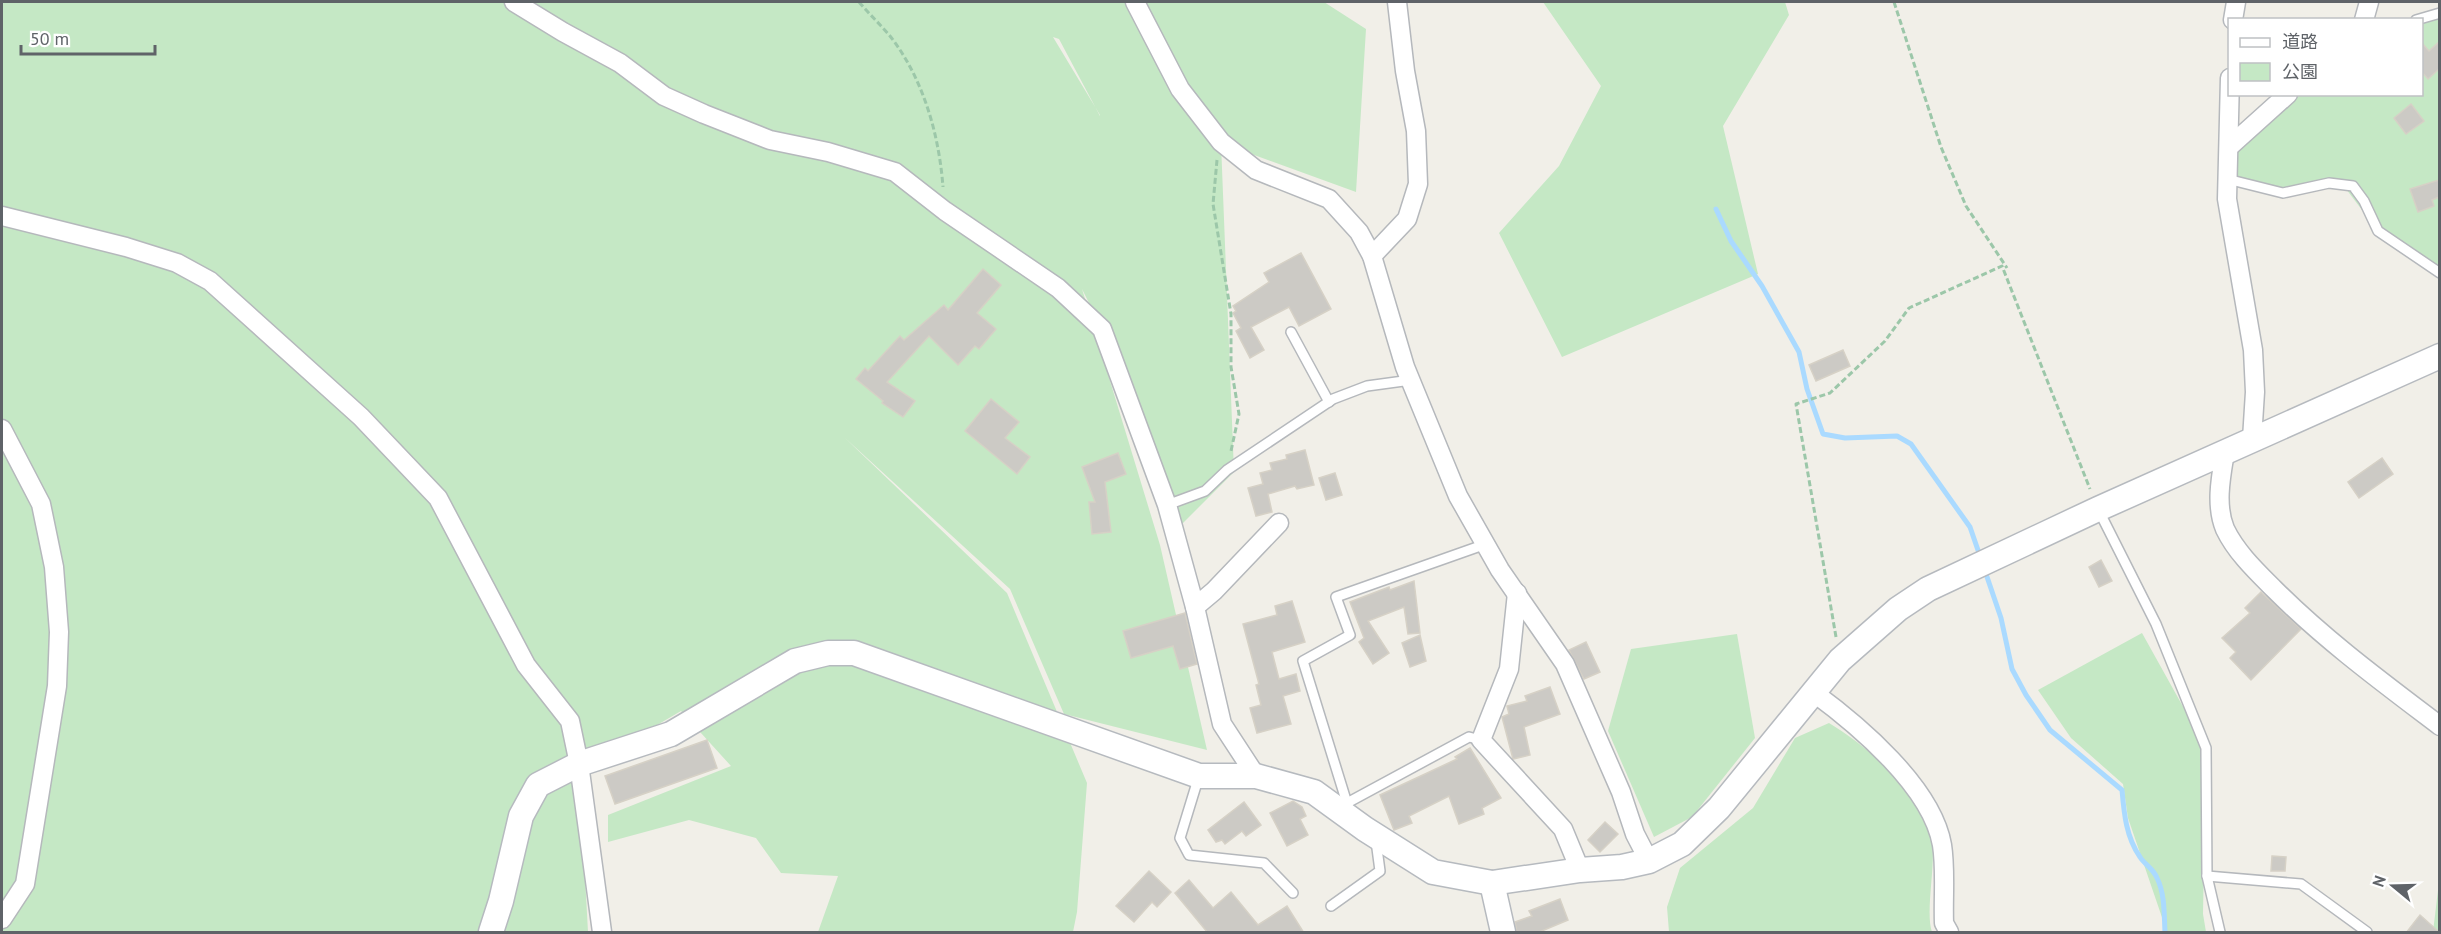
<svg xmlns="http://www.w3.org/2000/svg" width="2441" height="934" font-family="'PT Sans','Noto Sans JP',sans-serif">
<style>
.green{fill:#c5e8c5;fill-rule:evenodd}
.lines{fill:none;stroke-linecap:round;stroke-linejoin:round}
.stream{stroke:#aadaff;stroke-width:5}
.building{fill:#cccac5;stroke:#d6d1c6;stroke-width:1.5}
.lane-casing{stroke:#b5b8bc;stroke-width:12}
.street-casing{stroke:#b5b8bc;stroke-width:21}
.secondary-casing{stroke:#b6babf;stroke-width:27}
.path{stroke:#9cc7a9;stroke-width:3;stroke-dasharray:6 3;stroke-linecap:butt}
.lane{stroke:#fff;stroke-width:9}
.street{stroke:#fff;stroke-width:18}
.secondary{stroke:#fff;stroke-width:24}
</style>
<rect width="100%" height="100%" fill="#f1efe8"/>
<g class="green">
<path d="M2,2H1324L1366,29L1356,192L1221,143L1234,472L1176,530L1102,329L1082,289L1160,545L1207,750L1064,714L1010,589L844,437L1007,593L1087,783L1077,912L1073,932H818L838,876L781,873L756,838L689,820L608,842V815L731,766L681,711L577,772L581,802L588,932H2ZM1053,37L1059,39L1100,116V115Z"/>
<path d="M1543,2H1785L1789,15L1723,126L1758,274L1562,357L1499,233L1559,166L1601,86Z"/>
<path d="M2439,14V271L2378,231L2343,185L2296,190L2227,179L2229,147L2288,95L2422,94V22Z"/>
<path d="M2142,633L2206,748L2203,914L2206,932H2167L2128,818L2123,784L2071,738L2038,690Z"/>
<path d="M1737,634L1755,738L1692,817L1654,837L1608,731L1631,649Z"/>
<path d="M1829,723C1868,747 1926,794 1932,841C1936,865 1925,912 1932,932H1669L1667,907L1680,868L1753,808L1795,738Z"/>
<path d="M2439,882V932H2433Z"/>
</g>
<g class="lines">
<g class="stream">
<path d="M1716,209L1731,241L1762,286L1799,352L1807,389L1823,434L1845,438L1897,436L1911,444L1970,527L1980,556"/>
<path d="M1984,568L2001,618L2012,669L2026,695L2050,730L2122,790C2124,813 2126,837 2140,857C2145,865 2153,868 2157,878C2165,894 2164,914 2165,932"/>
</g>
</g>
<g class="building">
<path d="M2421,42L2429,51L2439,42V69L2428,79L2421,71Z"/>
<path d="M2411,104L2424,121L2406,134L2394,118Z"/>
<path d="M2439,180V197L2432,200L2434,206L2418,212L2410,189Z"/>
<path d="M1301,253L1331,309L1299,326L1289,307L1251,327L1264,350L1250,358L1236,331L1241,328L1233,313L1236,311L1233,306L1269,282L1264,273Z"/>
<path d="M983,269L1001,285L977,313L996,329L979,349L975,346L958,365L929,336L887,382L915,401L903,417L882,403L883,401L856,379L865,368L868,371L900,336L904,340L944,305L948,310Z"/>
<path d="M1843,350L1850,366L1816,381L1809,365Z"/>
<path d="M991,399L1019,422L1005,438L1030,457L1017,474L965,431Z"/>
<path d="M1305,450L1314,485L1297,489L1295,486L1268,494L1272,512L1256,516L1248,488L1263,484L1260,473L1272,470L1270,463L1287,459L1286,455Z"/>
<path d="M1118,453L1126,474L1105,482L1111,532L1092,534L1089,502H1095L1082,467Z"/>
<path d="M2382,458L2393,474L2359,498L2348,482Z"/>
<path d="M1335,473L1342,495L1326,500L1319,478Z"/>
<path d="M2101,560L2112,581L2099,587L2089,567Z"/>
<path d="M1414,581L1420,633L1408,634L1404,607L1368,621L1389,653L1373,664L1359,642L1364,638L1350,602L1389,587L1390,590Z"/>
<path d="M2261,592L2301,629L2251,680L2230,658L2236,652L2222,638L2250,613L2245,608Z"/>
<path d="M1292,601L1305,642L1272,652L1279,679L1296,674L1300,691L1283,696L1291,724L1257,733L1250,708L1261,705L1256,685L1259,684L1243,624L1277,615L1275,606Z"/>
<path d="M1185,613L1197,664L1180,669L1173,646L1131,658L1123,631Z"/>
<path d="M1420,635L1426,661L1410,667L1402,643Z"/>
<path d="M1586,642L1600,672L1584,679L1569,650Z"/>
<path d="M1550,687L1560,714L1524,727L1530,755L1513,759L1502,717L1509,714L1507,706L1527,701L1525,696Z"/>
<path d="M707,740L717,768L615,804L605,776Z"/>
<path d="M1470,748L1501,798L1482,808L1484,814L1459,824L1449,796L1409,816L1412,823L1394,830L1380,795L1457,759L1455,757Z"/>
<path d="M1293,801L1302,807L1306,816L1300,819L1308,835L1287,846L1270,813Z"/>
<path d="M1244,802L1261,825L1246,836L1242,831L1225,844L1222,840L1216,842L1208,830Z"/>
<path d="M1605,822L1618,834L1600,852L1588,840Z"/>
<path d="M2272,856L2286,857L2285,871H2271Z"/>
<path d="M1149,871L1171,892L1157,907L1152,902L1134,922L1116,906Z"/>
<path d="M1189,880L1213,908L1231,892L1258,925L1287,906L1304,933H1208L1175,893Z"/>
<path d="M1560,899L1568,920L1537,933H1517L1515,922L1532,916L1529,911Z"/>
<path d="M2420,915L2439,932V933H2406Z"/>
</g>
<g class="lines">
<defs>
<g id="lane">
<path d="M2416,20L2440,13"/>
<path d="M2227,179L2283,193L2329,183L2353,186L2364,201L2378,231L2440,273"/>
<path d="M1291,332L1329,402"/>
<path d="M1167,505L1205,491L1227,470L1333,399L1367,386L1411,380"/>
<path d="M2099,511L2156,624L2206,748L2207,876L2220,932"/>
<path d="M1199,776L1180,838L1189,855L1264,863L1293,893"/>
<path d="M1347,803L1469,737L1481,740"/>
<path d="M1350,813L1303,661L1350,635L1336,597L1486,544"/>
<path d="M2207,876L2301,884L2367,932"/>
<path d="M1331,906L1380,871L1376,841"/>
</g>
<g id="street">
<path d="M514,2L563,32L620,63L664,96L704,114L770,140L828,152L895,172L945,211L1058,288L1102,329L1167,505L1195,607L1222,724L1256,776"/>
<path d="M1135,2L1180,89L1221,142L1256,170L1329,199L1359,232L1372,256L1405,367L1458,496L1500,570L1565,664L1621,792L1635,834L1649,861"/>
<path d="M2233,20L2236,2"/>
<path d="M2364,20L2369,2"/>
<path d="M2230,78L2227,199L2253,350L2255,392L2252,439"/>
<path d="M2229,147L2288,94"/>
<path d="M2,216L126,247L177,263L210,281L361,417L438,498L526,665L570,721L579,764L602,932"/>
<path d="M1372,256L1407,219L1418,184L1416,131L1405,71L1397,2"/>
<path d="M2,429L41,504L54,567L59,632L57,686L25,884L2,919"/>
<path d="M2225,452C2221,476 2215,505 2225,529C2236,552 2256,571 2274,589C2325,640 2382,682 2440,726"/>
<path d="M1517,593L1509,669L1481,740L1563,829L1580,870"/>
<path d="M1195,607L1214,591L1279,523"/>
<path d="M1813,692C1858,725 1932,787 1942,845C1946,870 1943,898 1944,923L1949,932"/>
</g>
<g id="secondary">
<path d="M1492,883L1503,932"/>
<path d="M491,932L501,901L521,816L538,785L579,764L671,734L795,661L828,653H854L1199,776H1256L1314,792L1365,829L1433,872L1492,883L1580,870L1622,867L1649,861L1682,844L1719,808L1840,660L1898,609L1928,589L2098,509L2440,356"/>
</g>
</defs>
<use href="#lane" class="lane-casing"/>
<use href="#street" class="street-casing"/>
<use href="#secondary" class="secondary-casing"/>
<g class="path">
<path d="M859,2C869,14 880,24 890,36C923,78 939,134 943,187"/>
<path d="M1894,2L1941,147L1966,206L2007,268"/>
<path d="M1217,160L1213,204L1231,314V367L1239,414L1231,451"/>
<path d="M1836,637L1796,404L1830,393L1885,341L1909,308L2002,266L2090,489"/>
</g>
<use href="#lane" class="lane"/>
<use href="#street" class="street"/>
<use href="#secondary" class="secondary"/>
</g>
<rect width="2441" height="934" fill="none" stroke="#5f6368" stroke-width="6"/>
<rect x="2228" y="18" width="195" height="78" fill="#ffffff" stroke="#bfc1c3" stroke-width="1.5"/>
<rect x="2240" y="38" width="30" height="9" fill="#ffffff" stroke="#bfc1c3" stroke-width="1.5"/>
<text x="2282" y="48" font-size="18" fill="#5f6368">道路</text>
<rect x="2240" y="63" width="30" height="18" fill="#c5e8c5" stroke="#bfc1c3" stroke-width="1.5"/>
<text x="2282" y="78" font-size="18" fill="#5f6368">公園</text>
<g transform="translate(2393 886) rotate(289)" stroke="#ffffff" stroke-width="4.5" paint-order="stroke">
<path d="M0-4.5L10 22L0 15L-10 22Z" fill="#5f6368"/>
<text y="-9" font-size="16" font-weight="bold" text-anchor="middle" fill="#5f6368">N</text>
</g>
<path d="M21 45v9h134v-9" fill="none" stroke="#5f6368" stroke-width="3"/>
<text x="30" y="45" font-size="18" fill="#5f6368" stroke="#ffffff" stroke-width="4.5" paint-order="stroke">50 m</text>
</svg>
